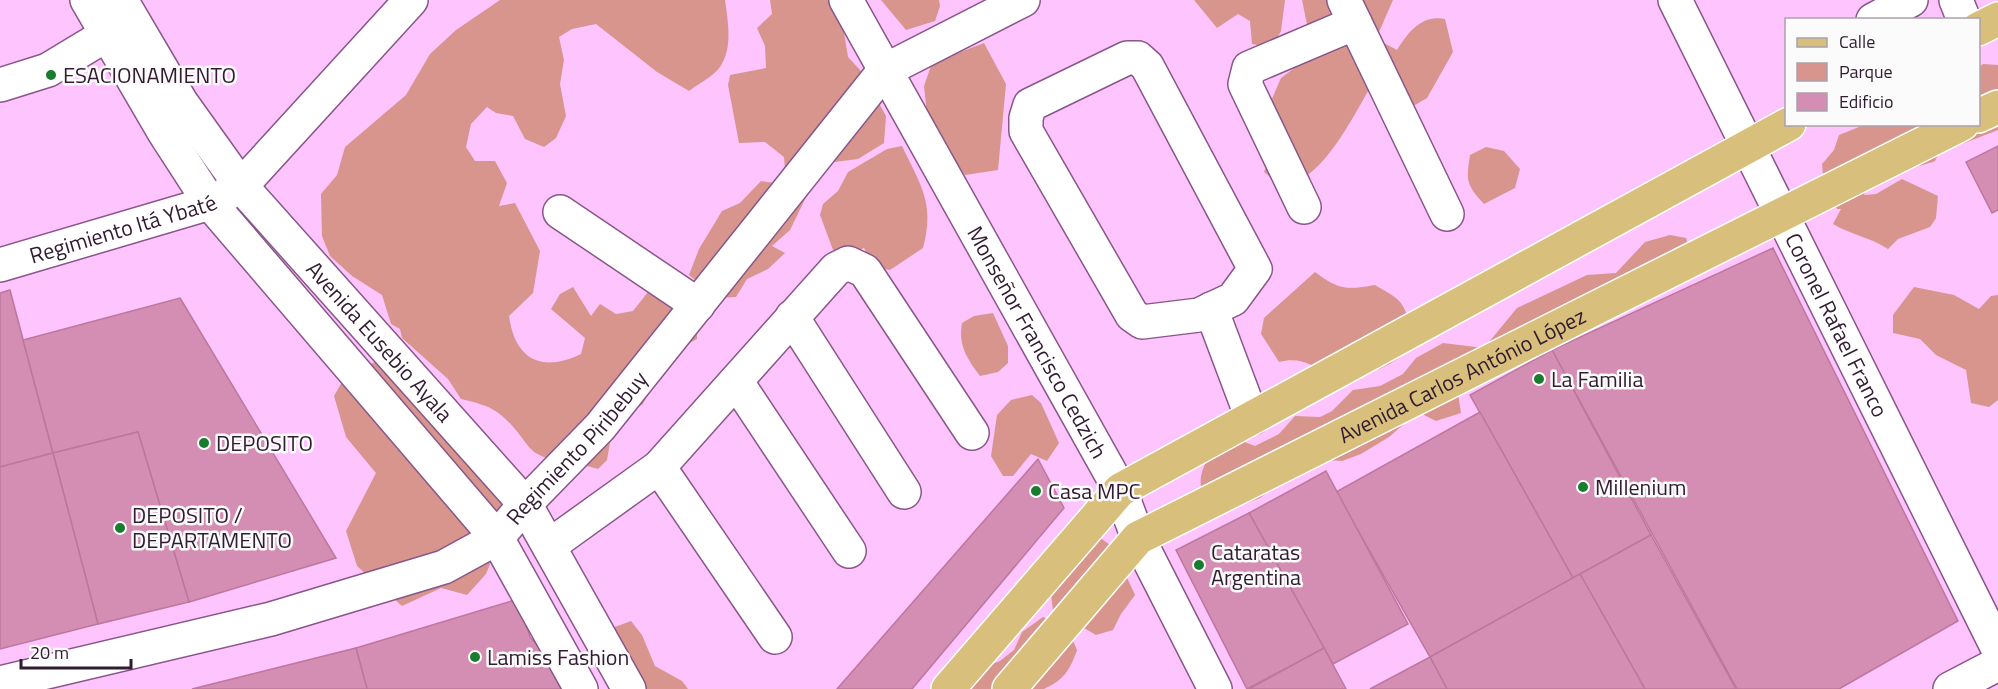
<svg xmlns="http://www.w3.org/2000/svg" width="1998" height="689" font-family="'Titillium Web',sans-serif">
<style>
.green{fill:#d8958d}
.building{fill:#d48db3;stroke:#bd779d;stroke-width:1.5}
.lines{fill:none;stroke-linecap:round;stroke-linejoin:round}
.minor-casing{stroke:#89568a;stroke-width:36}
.major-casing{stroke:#fff;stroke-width:36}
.minor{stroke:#fff;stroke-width:33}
.major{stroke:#d8bf7b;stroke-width:33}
.poi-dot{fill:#197c2f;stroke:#fbfbfb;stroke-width:2}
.labels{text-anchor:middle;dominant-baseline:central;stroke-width:5;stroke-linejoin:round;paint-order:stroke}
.poi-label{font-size:22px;fill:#311b31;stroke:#fbfbfb;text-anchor:start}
.street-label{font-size:22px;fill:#311b31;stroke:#fbfbfb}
</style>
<rect width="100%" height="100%" fill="#fec4fe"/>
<g class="green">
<path d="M500,0H725C728,21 733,48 720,67C714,76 698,84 689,91L657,72L596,24L572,29L559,37L564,60L560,84L566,116L556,138L544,147L525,139L513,116L496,113L487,107L471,124L466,147L475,161H495L507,183L499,206L515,203L540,251L533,293L509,316C515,360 542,373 581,354L585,338L551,309L560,294L573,287L591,316L600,304L616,314L633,311L648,292L677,304L697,324V339L675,351L658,372L643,404L637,408L628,421L612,431L607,460L598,469C577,462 553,464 534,452C528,447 524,440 519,434C499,409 490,406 461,399L448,379L402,338L400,329L391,324L382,295L352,276L330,256L322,236L321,194L337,175L345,147L406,95L430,54L456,30Z"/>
<path d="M770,0H832L841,14L848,57L861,71L886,116L884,143L858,159L827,163L810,189L790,230L772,246L785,253L768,269L747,279L736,297L717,298L689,275L699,249L722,211L740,203L761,181L775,183L785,170L784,157L765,142L739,143L728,85L730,75L766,68L765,46L757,28L772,14Z"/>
<path d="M881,0H939L940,6L935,21L906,30Z"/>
<path d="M1194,0H1285L1281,31L1272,48L1252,44L1250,21L1238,14L1217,28Z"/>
<path d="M1302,0H1393L1376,39L1397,50C1408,32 1422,14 1445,19L1453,52L1427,98L1415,105L1396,101L1371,86C1355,113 1317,192 1279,183C1274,181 1269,176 1264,172L1273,148L1271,101L1281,78L1301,63L1309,34Z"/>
<path d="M984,43L1006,84L998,170L965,175L948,158L924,121L926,105L924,86L932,63Z"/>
<path d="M1983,64L1998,65V130L1939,153L1935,161C1916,169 1869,173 1864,195L1876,194L1902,179L1938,196L1936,218L1930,227L1898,239L1888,249C1870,237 1851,235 1833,224L1841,209H1837L1823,176L1822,164L1834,150L1839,135L1864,125L1978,124L1979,67Z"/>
<path d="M902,146C921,186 935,203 923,248L890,270L874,267L864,248L836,258L820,215L823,204L838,191L848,172L887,149Z"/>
<path d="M1486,147L1504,151L1520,169L1515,188L1484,204C1466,185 1466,180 1470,155Z"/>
<path d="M1670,235L1686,238L1695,267L1661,294L1458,393L1461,413L1436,421L1418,412L1389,437L1361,454L1342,461L1328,460L1279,483L1260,498L1211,517C1198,484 1195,478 1215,447L1239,440L1255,446L1279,434L1295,416L1320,417L1332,411L1353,390L1380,386L1403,374L1416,358L1443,343L1484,348L1517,308L1587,275L1616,273L1645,242Z"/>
<path d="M1315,272C1339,290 1346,290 1375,285C1396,298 1401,297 1409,320C1414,335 1414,346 1401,356C1381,372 1357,379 1332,372C1311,367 1302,356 1279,362L1261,334L1264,318Z"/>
<path d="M1914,287L1954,295L1979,309L1991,296L1998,295V400L1989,407L1971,403L1966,370L1936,355L1920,339L1893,333V315Z"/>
<path d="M993,313L1008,346V363L998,372L980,376C967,359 958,345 962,323L974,316Z"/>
<path d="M378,361L504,501L492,534L490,564L486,574L467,595L441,588L402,606L357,566L346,531L376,473L346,437L334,396L347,373Z"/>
<path d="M1032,395L1041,403L1059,443L1047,461L1031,454L1013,476H1003L991,456L997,415L1011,400Z"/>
<path d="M1099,537L1113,547L1135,595L1121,614L1113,630L1096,635L1053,610L1049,579Z"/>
<path d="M1043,617L1067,627L1077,650C1070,670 1064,680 1044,689H948L965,674L1000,661L1014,650L1022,632Z"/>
<path d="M631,621L642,635L655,666L682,681L688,689H618L612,628Z"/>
</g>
<g class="building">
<path d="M1998,146V210L1992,213L1966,162Z"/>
<path d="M1773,248L1958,621L1839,689H1737L1552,350Z"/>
<path d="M10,290L53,453L0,467V293Z"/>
<path d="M180,298L336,558L189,602L138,432L53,453L23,340Z"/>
<path d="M1552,350L1651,535L1573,578L1470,395Z"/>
<path d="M1480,412L1573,578L1430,657L1336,492Z"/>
<path d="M138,432L189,602L98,624L53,453Z"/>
<path d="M53,453L98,624L0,649V467Z"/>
<path d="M1038,459L1064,508L912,689H837Z"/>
<path d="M1326,471L1408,624L1333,664L1249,513Z"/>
<path d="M1249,513L1324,648L1247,689L1176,550Z"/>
<path d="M1651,535L1736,689H1645L1580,574Z"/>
<path d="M1580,574L1645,689H1447L1430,657Z"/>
<path d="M518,599L530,637L563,675L567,689H367L356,648Z"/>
<path d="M356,648L367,689H192Z"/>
<path d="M1324,648L1346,689H1249Z"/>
<path d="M1430,657L1447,689H1370Z"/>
</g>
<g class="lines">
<defs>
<g id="minor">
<path d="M87,0L164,132L210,203L497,538L581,689"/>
<path id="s1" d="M121,0L181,102L241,186L525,504L629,689"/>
<path id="s2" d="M846,0L1120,490L1138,538L1215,689"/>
<path d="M1344,0L1447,214"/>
<path id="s3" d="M1675,0L1998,649"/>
<path d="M1956,0L1964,20"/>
<path d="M1873,20L1911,0"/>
<path d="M1127,58H1138L1147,66L1255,269L1233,299L1199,315L1142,322L1132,315L1026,131V118L1030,105Z"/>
<path d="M0,85L48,70L106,35"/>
<path d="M1304,207L1245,84L1249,68L1355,23"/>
<path d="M560,212L698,305"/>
<path id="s4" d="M0,265L210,203L241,186L411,0"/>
<path d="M1211,309L1252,418"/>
<path d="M792,317L904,492"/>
<path d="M736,381L849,551"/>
<path d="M659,467L775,637"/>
<path d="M549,546L659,467L836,269L848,263L865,271L972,433"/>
<path id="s5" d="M0,683L271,619L444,567L497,538L525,504L600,427L884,71L1023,0"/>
<path d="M1950,689L1998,664"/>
</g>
<g id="major">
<path d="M1978,29L1998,19"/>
<path d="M1978,116L1998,107"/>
<path d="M948,689L1120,490L1789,124"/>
<path id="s6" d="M1009,689L1138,538L1962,124"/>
</g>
</defs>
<use href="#minor" class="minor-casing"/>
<use href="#major" class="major-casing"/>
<use href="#minor" class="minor"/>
<use href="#major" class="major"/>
</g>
<g class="poi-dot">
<circle cx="51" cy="75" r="6"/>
<circle cx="1539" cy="379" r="6"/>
<circle cx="204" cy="443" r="6"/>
<circle cx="1583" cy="487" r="6"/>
<circle cx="1036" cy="491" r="6"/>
<circle cx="120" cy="528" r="6"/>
<circle cx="1199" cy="565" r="6"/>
<circle cx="475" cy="657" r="6"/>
</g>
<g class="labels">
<g class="poi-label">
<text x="63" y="75">ESACIONAMIENTO</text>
<text x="1551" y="379">La Familia</text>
<text x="216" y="443">DEPOSITO</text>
<text x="1595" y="487">Millenium</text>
<text x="1048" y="491">Casa MPC</text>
<text x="132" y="515">DEPOSITO /<tspan x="132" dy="25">DEPARTAMENTO</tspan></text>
<text x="1211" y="552">Cataratas<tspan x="1211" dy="25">Argentina</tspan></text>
<text x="487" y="657">Lamiss Fashion</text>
</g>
<g class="street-label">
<text stroke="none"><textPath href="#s4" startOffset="128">Regimiento Itá Ybaté</textPath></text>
<text stroke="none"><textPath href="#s3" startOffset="363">Coronel Rafael Franco</textPath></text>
<text stroke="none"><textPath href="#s1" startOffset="430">Avenida Eusebio Ayala</textPath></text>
<text stroke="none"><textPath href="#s2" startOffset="392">Monseñor Francisco Cedzich</textPath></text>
<text stroke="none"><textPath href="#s6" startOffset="561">Avenida Carlos António López</textPath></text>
<text stroke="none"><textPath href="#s5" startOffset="640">Regimiento Piribebuy</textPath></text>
</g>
</g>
<rect x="1785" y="18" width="195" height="108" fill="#fbfbfb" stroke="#aaa1aa" stroke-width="1.5"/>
<rect x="1797" y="38" width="30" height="9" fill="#d8bf7b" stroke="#aaa1aa" stroke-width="1.5"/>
<text x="1839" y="48" font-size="18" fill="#311b31">Calle</text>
<rect x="1797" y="63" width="30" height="18" fill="#d8958d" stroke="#aaa1aa" stroke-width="1.5"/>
<text x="1839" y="78" font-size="18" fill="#311b31">Parque</text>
<rect x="1797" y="93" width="30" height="18" fill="#d48db3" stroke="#aaa1aa" stroke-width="1.5"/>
<text x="1839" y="108" font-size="18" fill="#311b31">Edificio</text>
<path d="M21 659v9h110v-9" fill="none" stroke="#311b31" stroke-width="3"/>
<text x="30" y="659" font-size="18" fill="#311b31" stroke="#fbfbfb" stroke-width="4.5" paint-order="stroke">20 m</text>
</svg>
